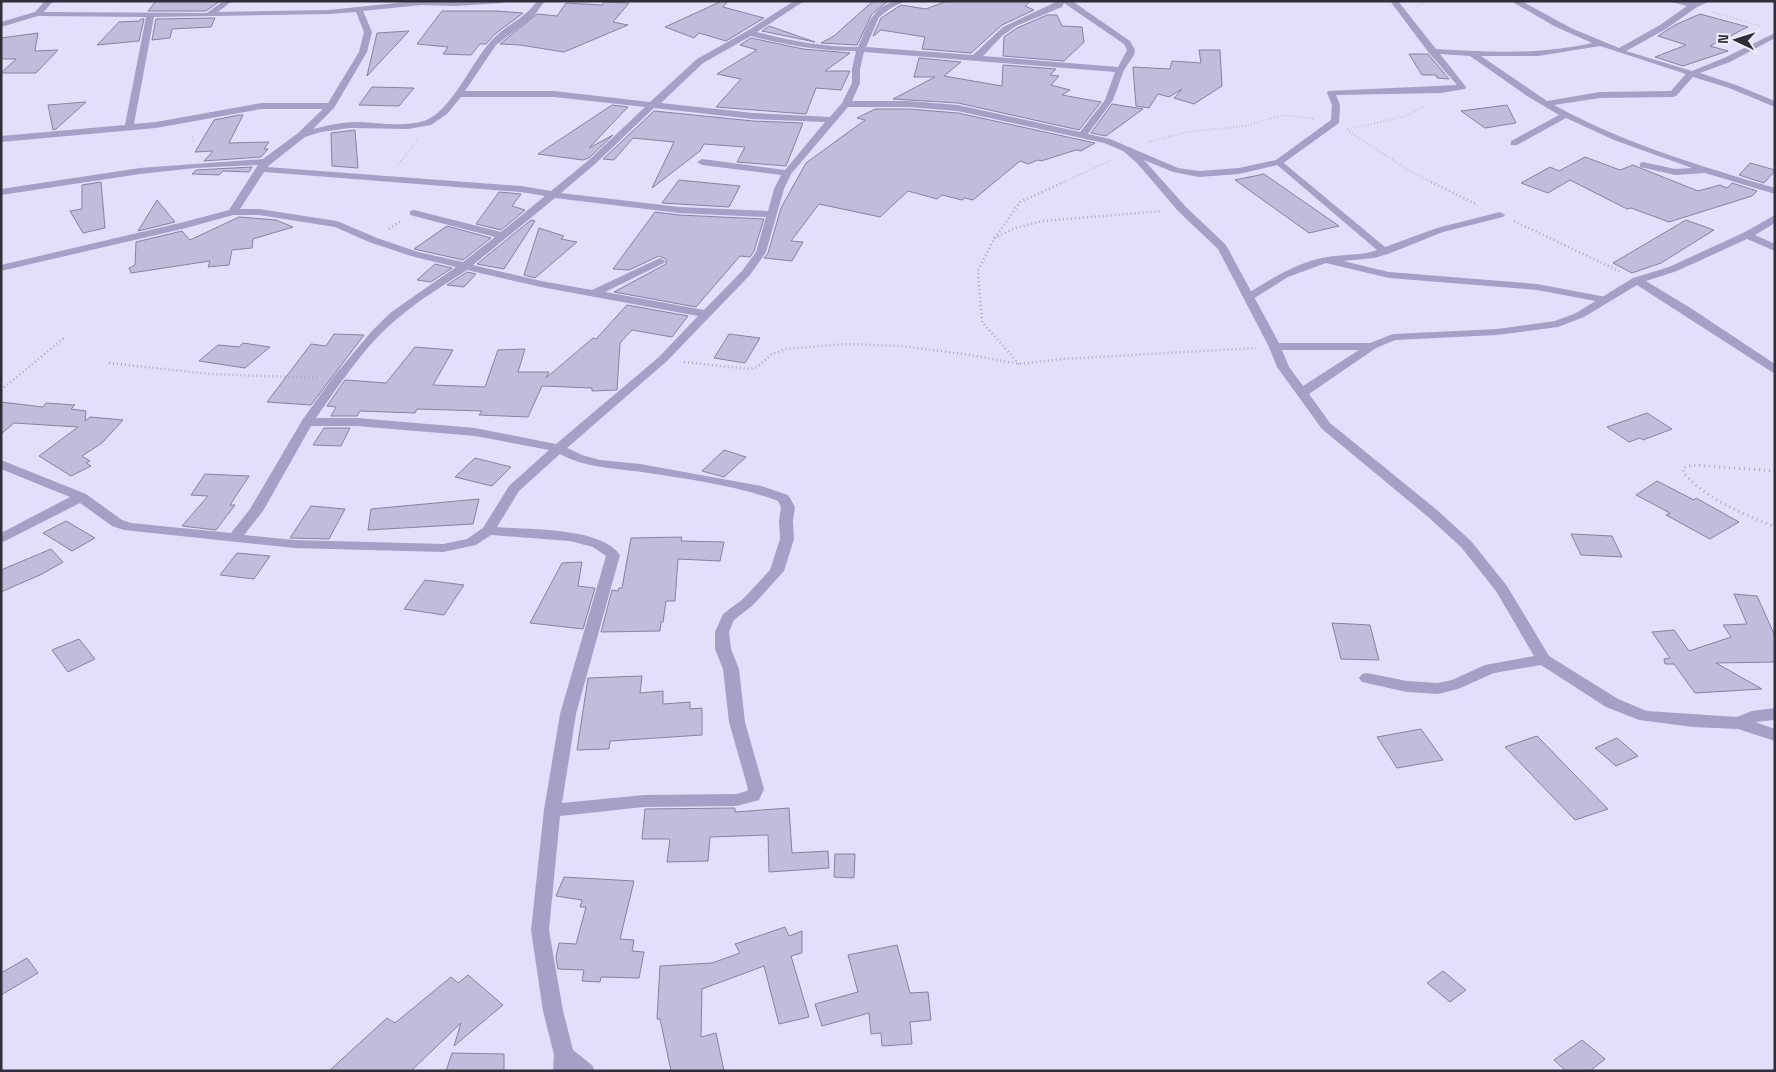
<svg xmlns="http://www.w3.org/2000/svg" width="1776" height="1072" font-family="'Space Grotesk',sans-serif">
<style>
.building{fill:#c1bbdc;stroke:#8782a0}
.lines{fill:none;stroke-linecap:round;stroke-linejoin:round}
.path-far2{stroke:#aba8bf;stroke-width:2;stroke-dasharray:0.5 2.5;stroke-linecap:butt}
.path-far1{stroke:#aba8bf;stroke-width:2.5;stroke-dasharray:1 3;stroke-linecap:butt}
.path{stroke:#aba8bf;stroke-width:3;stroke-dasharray:1 4;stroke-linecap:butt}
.service{fill:#a69fc6;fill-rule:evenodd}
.minor{fill:#a69fc6;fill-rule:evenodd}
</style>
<rect width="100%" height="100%" fill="#e3dffa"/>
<g class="building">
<path d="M156,1H220L206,11H148Z"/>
<path d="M722,1H728L723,7L764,18L726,41L699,33L694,38L665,27Z"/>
<path d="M873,1L887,2L872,14L857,45L821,43L834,36Z"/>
<path d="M947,1H1031L1025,6L1034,10L1002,25L971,53L922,49L925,37L881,30L873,36L881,18L901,5L926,9Z"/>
<path d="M604,2L629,3L613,22L628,25L564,52L520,45L500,44L537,14L557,16L566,3L602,5Z"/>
<path d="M442,11H497L523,13L495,34L486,44H480L471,55L443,54L448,47L417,44Z"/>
<path d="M1700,14L1748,27L1710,46L1728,51L1683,66L1655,57L1686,45L1658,36L1675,25Z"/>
<path d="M1047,15H1057L1062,26L1082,27L1084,42L1064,61L1003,56L1004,37L1017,28Z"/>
<path d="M215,18L211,27L172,29L170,38L152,40L156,19Z"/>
<path d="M141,19H144L139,41L97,45L119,22L139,21Z"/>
<path d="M769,26L815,42L762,31Z"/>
<path d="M409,31L367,76L377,33Z"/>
<path d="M38,33L35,51L58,50L36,73H1L16,59H1V38Z"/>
<path d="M751,38L803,49L850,53L825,71H850L841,90L816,88L806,114L716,107L741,79L717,74L757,50L740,45Z"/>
<path d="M1199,50H1220L1222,86L1194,104L1174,98L1182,89L1169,97L1158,94L1149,108L1136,106L1133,67L1170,69L1172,61L1201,63Z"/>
<path d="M1409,54H1428L1449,79L1437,78L1436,75H1422Z"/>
<path d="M919,58L961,62L944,76L1002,86L1003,65L1056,69L1050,75L1059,76L1051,85L1070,90L1062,95L1101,102L1079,130L958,103L893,99L935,77H914Z"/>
<path d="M372,87L414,88L399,106L359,105Z"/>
<path d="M86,102L56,129L53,130L48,105Z"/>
<path d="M1112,104L1143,109L1106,136L1091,133Z"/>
<path d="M612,105L628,107L589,148L613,135L589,158L583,160L538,154Z"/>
<path d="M1507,105L1516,123L1485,128L1461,111Z"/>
<path d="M875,109H908L958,113L1095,143L1081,151L1076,150L1041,161L1038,160L1028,164L1020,161L973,200L965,198L962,200L942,195L937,199L908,191L880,217L819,204L791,241L803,242L792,261L764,258L768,253L781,208L806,163L865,120L857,118Z"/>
<path d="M654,111L753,121L803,123L786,166L737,162L745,147L704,144L700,151L652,188L674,142L633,138L614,160L603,159Z"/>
<path d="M239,115H243L229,143L269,142L264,149H268L261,157L204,161L213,151L195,152L214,120Z"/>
<path d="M355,130L358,168L332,166L331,133Z"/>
<path d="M1585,157L1620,170L1633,165L1698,191L1720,185L1727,188L1732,183L1757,191L1752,196L1669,222L1631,208L1627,209L1570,180L1548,193L1521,183L1550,167L1559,171Z"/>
<path d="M1750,163L1775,170V171L1764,183L1739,175Z"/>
<path d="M252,167L249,172L223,171L219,175L192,174L196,170Z"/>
<path d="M1264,174L1339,226L1309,233L1235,180Z"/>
<path d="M679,180L740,186L729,207L662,203Z"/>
<path d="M101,182L105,228L83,233L70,211L82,209V185Z"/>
<path d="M499,192L521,194L512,206L525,210L501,230L476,224Z"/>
<path d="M157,200L175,222L138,231Z"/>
<path d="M655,212L679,215L764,219L754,251L750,257L740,256L696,307L614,292L666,264V259L659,256L629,270L613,269Z"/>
<path d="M239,217L276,220L293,227L253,239L252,248L232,250L229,265L208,267L210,261L131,273L129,268L135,265L136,242L182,231L190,240Z"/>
<path d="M531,220L535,221L504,269L477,264Z"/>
<path d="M1686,220L1714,230L1661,263L1632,273L1613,263Z"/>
<path d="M447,226L491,238L463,260L414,249Z"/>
<path d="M539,228L564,236L561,239L577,242L535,278L524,275Z"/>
<path d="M435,264L452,268L431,282L417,280Z"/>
<path d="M467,272L476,274L464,287L447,285Z"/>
<path d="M627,305L688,316L672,337L632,330L620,343L617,390L592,391V388L542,386L528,417L479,415L482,411L417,409L415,413L360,411L357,416H331L336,407L327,406L345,380L386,383L415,347L453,350L433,385L485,387L498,350L525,349L518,372H549L546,378L593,338L596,339Z"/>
<path d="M334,334L364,335L311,405L267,402L311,344L326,346Z"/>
<path d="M729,334L760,338L745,363L714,358Z"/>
<path d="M243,343L270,347L245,368L199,361L218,345L239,347Z"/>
<path d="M1,402L43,407L46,403L75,405L71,409L86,411L85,421L90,417L123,420L102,443L82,456L90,461L86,463L91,466L71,476L39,456L78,427L14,423L1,434Z"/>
<path d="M1647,413L1672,429L1643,440L1640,438L1629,442L1607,427Z"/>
<path d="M324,428H350L341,446L313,445Z"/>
<path d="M724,450L746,457L724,477L702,471Z"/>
<path d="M475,458L511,467L492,486L455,477Z"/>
<path d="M205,474L249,476L230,505H235L216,530L182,526L208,496L191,495Z"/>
<path d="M1657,481L1694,500L1696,498L1739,522L1710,539L1666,515L1670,513L1636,495Z"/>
<path d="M479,499L473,524L368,530L371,509Z"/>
<path d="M311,506L345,509L329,539L290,538Z"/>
<path d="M66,521L95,538L72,551L43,533Z"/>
<path d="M1571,534L1612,536L1622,557L1581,555Z"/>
<path d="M682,537L681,541L724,542L720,561L678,559L675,601H666L663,622H661L660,631L601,632L612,590L618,591L619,588H622L631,538Z"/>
<path d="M51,549L63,562L42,574L1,592V570Z"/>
<path d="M237,553L270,556L254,579L220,575Z"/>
<path d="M582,562L578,586L595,588L583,629L530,623L562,563Z"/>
<path d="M425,580L464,585L444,615L404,609Z"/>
<path d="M1734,594L1757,596L1775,636V662L1716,663L1762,689L1695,693L1674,664H1665L1664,659L1670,658L1652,632L1674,630L1689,651L1731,637L1723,625L1747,624Z"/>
<path d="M1332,623L1370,625L1379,660L1341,659Z"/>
<path d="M79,639L95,659L68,672L52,650Z"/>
<path d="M642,676L640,693L663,691V704L690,702V709L702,708V735L610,741L609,749L577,750L588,678Z"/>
<path d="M1421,729L1443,760L1397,768L1377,737Z"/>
<path d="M1537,736L1608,809L1575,820L1505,747Z"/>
<path d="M1617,738L1638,756L1616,766L1595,748Z"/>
<path d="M735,808V812L789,808L792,853L828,851L829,868L769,872L768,835L710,837L708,861L667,862L670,839H642L645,809Z"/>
<path d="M835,854H855L854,878L834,877Z"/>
<path d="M564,877L634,881L620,939L634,940L632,951L644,952L639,978L601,977L600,982L582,981L584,970L558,969L556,957L559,943L576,944L586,907H580L582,900L556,896Z"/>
<path d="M785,927L789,936L802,931V953L791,956L809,1017L779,1024L764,966L702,989L701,1037L716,1033L724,1071H671L660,1019H657L660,966L712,963L740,953L735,944Z"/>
<path d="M897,945L910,993L928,992L931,1020L910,1022L912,1044L882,1046L881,1033L871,1034L869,1013L822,1026L815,1004L858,992L848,955Z"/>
<path d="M27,958L38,973L1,995V973Z"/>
<path d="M1443,971L1466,990L1450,1002L1427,983Z"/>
<path d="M468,975L503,1005L454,1046L461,1023L411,1071H329L387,1018L395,1023L451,977L458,983Z"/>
<path d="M1582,1040L1605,1059L1590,1071H1566L1554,1060Z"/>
<path d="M452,1053L504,1054V1071H446Z"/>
</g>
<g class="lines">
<g class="path-far2">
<path d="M1418,8L1424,1"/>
<path d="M1713,12L1760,26"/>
<path d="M1348,129L1406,116L1423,107"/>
<path d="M1347,130L1408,170L1434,183"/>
<path d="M192,134L194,143"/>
<path d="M1148,142L1187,132L1246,126L1279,116L1288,115L1313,119"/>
<path d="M397,166L418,140"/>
<path d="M1062,183L1111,160"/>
</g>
<g class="path-far1">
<path d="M1431,182L1478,205"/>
<path d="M1514,221L1621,272"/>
<path d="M389,229L401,221"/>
<path d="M994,238L1016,228L1043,221L1162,211"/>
<path d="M684,362L749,369L757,367L772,354L786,349L846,344L901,346L971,355L1019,364L1062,359L1256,348"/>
<path d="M109,363L210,374L318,378"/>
<path d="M1019,364L982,322L978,271L994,239L1020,202L1064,182"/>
<path d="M1,390L65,337"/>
</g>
<path class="path" d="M1775,471L1692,465L1683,468V472C1707,500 1742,513 1775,527"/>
<path class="service" d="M1279,159L1385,247L1437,228L1500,212L1505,215L1503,217L1443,232L1388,254L1374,258L1343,261L1389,272L1537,284L1606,297L1611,300L1606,303L1537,290L1389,278L1326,263L1288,277L1253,299H1245V295C1271,279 1297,262 1327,257C1343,254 1362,256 1377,250L1276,164V160Z"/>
<path class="minor" d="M45,1H53L44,12L207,13L223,1H232L218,12L329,10L415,1H506L502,3L455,6L421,5L363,11L372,32L367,52L334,108L313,129C328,125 343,122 358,122C379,123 403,127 424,121C451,112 471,63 491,41C505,25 525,19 537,1H545L533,17L496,45L465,91H554L650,102L697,59L747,31L794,1H804L757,32C791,41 823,47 858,47C869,22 874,1 905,1L891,8L879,17L866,47L973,55L1003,27L1058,1H1072L1130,41L1135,50L1134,55L1124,70L1113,100L1088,134L1110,139L1178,168L1199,171L1239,168L1276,160L1331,120L1332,105L1327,93L1328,91L1457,85L1429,53L1390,1H1398L1436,49C1488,52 1540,55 1592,43L1554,26L1511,1H1521L1571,28L1619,48L1660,25L1687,6L1668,1H1710L1697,7L1666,29L1626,51L1692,71L1724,58L1775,33V38L1730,62L1700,73L1736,85L1775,101V107L1729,88L1693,77L1676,96L1673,97L1600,98L1554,105C1623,143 1700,166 1775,188V194L1705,173L1675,175L1640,167V163L1643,162L1675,169L1692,168L1614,140L1566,118L1517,145H1511V141L1559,115L1527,96L1470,56L1440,54L1466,87L1465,89L1441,93L1336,95L1340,105L1339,123L1282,164L1239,174L1199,177L1173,172L1144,160L1186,207L1226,245L1279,343H1370L1393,334L1497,329L1555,321L1576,313L1633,278L1669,267L1743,233L1775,215V223L1755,235L1775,244V251L1747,239L1677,271L1646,281L1692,309L1775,364V374L1637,285L1584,317L1558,327L1497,335L1395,340L1376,348L1309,394L1330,423L1437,510L1471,541L1507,586L1549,656L1618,699L1647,711L1737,717L1752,711L1775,708V720L1755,722L1775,729V741L1738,729L1693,727L1639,720L1606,707L1541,665L1494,673L1458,689L1438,694L1407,692L1362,682L1359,678L1362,674L1367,673L1407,681L1438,683L1452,680L1485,665L1534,656L1496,591L1461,547L1427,516L1322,429L1277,367L1269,347L1218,249L1178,211L1137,163L1123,151L1104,143L958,111L908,107H848L791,174L784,189L766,252L750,275L667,361L567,448L582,455L600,460L640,464L761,486L788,495L790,498L795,507L793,521L794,539L784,571L753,605L734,620L729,632L731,649L739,669L745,722L764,789L759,800L737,806L644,807L560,816L549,930L563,1011L573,1050L592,1065L595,1071H553L554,1055L543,1011L531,930L544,810L560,714L606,556L593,547L570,541L491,535L476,545L443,552L294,548L124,530L112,526L80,503L1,543V533L70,497L1,469V460L86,494L122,520L131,523L231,533L250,509L303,419L334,376L372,331L390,313L456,267L411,256L369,242L335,227L259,215H233L186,228L1,271V265L184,222L229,210L258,165L196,168L140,174L1,195V189L140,168L263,159L298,133L323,109H261L156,128L1,142V136L125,125L146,17L38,16L1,27V22L35,12ZM1064,3L1124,44L1127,50L1118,67L983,56L1002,36L1016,26L1062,7ZM356,12L364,32L359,52L328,103H261L156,122L134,124L154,17L329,14ZM751,36C786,45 820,51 856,51L852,69V83L842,103L830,117L753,113L661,103L703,63ZM1600,46L1686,74L1671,91L1600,92L1547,101L1481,56H1538ZM864,52L1115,72L1105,100L1080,132L958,105L908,101H852L860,83V69ZM461,97H554L645,107L589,160L551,191L521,186L267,167L305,137L321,132L350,128L408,129L431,125L447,114ZM654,108L753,119L825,122L785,170L702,159L697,162L702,165L781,175L774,189L768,211L679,207L561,193L595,164ZM264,172L521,192L545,196L501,232L414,210L410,211V215L495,237L463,262L418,252L377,238L337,221L259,209H240ZM555,198L679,213L766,217L756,252L742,271L704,310L605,292L664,263L665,261L660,258L592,290L541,281L473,265ZM467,270L541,287L698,316L659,357L556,444L475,428L357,418H316C340,384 365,345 398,318C419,300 444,285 467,270ZM1282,350H1359L1303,386L1289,367ZM311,426H357L475,436L549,450L509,486L483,528L467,539L443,544L294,540L244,535L263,511ZM560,454C586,468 613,468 642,472C687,479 735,485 778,501L781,507L779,521L780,539L770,570L743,599L723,614L715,632V649L723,669L729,722L748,789L747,791L737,794L644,795L562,803L576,714L620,555C601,527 528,530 497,527L519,491Z"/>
</g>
<rect width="1776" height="1072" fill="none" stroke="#2f2d3a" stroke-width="5"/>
<g transform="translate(1736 40) rotate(274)" stroke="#f0eefb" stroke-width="4" paint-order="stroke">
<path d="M0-4L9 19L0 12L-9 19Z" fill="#2f2d3a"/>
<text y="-8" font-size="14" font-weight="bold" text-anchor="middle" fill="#2f2d3a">N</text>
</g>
</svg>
